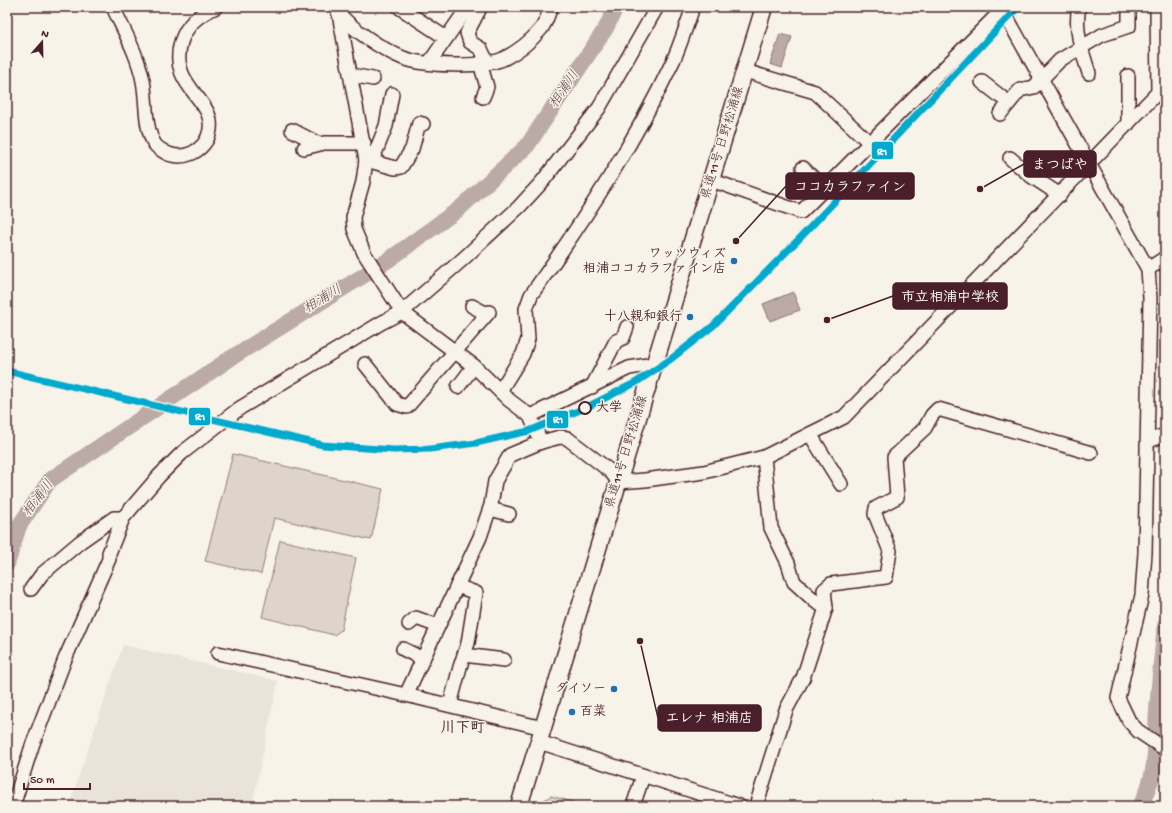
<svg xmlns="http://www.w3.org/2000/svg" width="1172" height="813" font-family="'Gochi Hand','Klee One',sans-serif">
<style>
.built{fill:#eae3da}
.green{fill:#ded4cc;stroke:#947a7c}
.water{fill:#bcaaa7;stroke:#8e7275}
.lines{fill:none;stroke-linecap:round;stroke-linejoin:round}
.river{stroke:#bcaaa7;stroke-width:16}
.minor-casing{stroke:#4a1f2b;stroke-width:16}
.major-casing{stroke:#4a1f2b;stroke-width:19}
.minor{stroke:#f7f3e8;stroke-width:13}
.major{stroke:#f7f3e8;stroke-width:16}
.rail-1-casing{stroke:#f7f3e8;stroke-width:10}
.rail-1{stroke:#00a9ce;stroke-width:7}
.poi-dot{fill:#1f6fb2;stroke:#f7f3e8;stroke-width:1.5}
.stop-dot{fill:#f7f3e8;stroke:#4a1f2b;stroke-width:2}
.labels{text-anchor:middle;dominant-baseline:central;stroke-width:3;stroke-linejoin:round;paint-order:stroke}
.street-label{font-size:13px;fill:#4a1f2b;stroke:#f7f3e8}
.poi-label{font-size:13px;font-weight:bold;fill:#4a1f2b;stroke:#f7f3e8;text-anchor:end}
.stop-label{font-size:13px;font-weight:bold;fill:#4a1f2b;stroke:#f7f3e8;text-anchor:start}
.water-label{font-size:14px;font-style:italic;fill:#6c4950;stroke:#f7f3e8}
.quarter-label{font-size:15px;font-weight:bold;fill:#4a1f2b;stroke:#f7f3e8}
.leader{fill:none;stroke:#4a1f2b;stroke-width:1.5}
.callout-dot{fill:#4a1f2b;stroke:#f7f3e8;stroke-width:1.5}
.callout{fill:#4a1f2b;stroke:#4a1f2b;stroke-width:1.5}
.callout-label{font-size:14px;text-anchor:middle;font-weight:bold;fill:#fff}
.line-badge{stroke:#f7f3e8;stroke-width:1.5}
.badge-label{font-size:11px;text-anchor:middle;font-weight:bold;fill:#fff}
</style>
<rect width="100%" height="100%" fill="#f7f3e8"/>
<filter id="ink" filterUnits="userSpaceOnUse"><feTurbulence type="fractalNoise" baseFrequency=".025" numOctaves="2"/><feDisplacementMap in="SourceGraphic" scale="8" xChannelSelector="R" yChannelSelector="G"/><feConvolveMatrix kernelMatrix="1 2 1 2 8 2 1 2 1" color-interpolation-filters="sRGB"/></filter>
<g filter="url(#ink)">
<path class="built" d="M123,645L278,681L252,806H69Z"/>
<g class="green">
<path d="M233,454L383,489L371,540L274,518L261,574L205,561Z"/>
<path d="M280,540L356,558L341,630L334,635L262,617Z"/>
<path d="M551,796L587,806H543L544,800Z"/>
</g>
<g class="water">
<path d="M780,34L792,37L782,68L770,64Z"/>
<path d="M793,292L800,310L770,321L763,304Z"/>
</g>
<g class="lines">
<g class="river">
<path d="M7,564L19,526L50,480L231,358L387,261L459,209L527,146L606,28L616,7"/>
<path d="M1140,806C1159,772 1154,747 1157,711C1159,682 1162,653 1165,625"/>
</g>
<defs>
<g id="minor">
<path d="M113,7C124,31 138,55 143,81C147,100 144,126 154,143C156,147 160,149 163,151C181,163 206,152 210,130C215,98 168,87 181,42C187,24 198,15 216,7"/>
<path d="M399,7L446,38"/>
<path d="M1001,7L1148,269L1150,298L1145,553L1142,595L1118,698L1129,721L1138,731L1165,749"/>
<path d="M1079,7C1074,29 1082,52 1089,73"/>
<path d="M1157,7L1158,92"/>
<path d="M479,10L467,33L470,42L481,49L487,62"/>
<path d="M338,12C351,29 383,50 403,58C424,66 482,68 503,59C517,52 531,41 541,29C546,23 548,14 551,7"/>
<path d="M339,14L366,160L363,182L353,217L354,229L364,253L402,312L474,366L509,400L530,416L541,442L560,437L567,438L610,471L619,482L645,480L704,472L764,457L844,417L1165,85"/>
<path d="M429,63L468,7"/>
<path d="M480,63L487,87L483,97"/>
<path d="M745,71L815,92L870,143"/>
<path d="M351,75L373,79"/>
<path d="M1128,76V124"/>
<path d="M982,82L1009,103"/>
<path d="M1000,114L1020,90L1034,87L1060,60L1102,35L1129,26V7"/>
<path d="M292,130L319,144"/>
<path d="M304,148L324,143H364"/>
<path d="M1010,158L1031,176L1060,195"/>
<path d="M366,160L395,168L401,167L412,149L419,123L423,124"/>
<path d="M372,161L386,126L392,94"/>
<path d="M803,168L824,189"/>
<path d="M711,180L801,212L1003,9"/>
<path d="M1148,269L1165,258"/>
<path d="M472,306L487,314"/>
<path d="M365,364L397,404L407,407L489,312"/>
<path d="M458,387L474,366"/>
<path d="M592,387L616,341L623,338L627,327"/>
<path d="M500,391L523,354L528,339L526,309L531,295C584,220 634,144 673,61C680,46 685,29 691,13V7"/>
<path d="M530,416L629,368L654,364"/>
<path d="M810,434L841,484"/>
<path d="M1148,441L1165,435"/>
<path d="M541,442L510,455L495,481L491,505L480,537L406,695L543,728"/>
<path d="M764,457L771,528L788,563L794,582L816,602L826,608"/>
<path d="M490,509L509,514"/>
<path d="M31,589L42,574L80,542L114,518H123"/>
<path d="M409,624L416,618L438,626"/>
<path d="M403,649L423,659"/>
<path d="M218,653L406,695"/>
<path d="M464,655L504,660"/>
<path d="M450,705L460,667L468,643L476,593L457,586"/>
<path d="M539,742L739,806"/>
<path d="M13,806L32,746L65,659L109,559V553L123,518L159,476L182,453L240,408L381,323L402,312L463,259L519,207L542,182L599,108L657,7"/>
<path d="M633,806L643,776"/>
<path d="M756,806L786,710L803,678L826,608L824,590L831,584L886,577L890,551L875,514L876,508L897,497L894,457L925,428L932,415L938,409L1091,453"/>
</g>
<path id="major" d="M519,806L764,7"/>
</defs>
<use href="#minor" class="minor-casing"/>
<use href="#major" class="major-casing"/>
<use href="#minor" class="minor"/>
<use href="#major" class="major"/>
<defs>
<path id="rail-1" d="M7,371L323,445L394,450L430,449L476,443L529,431L585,408L635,383L671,359L713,326L801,237L1018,7"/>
</defs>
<use href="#rail-1" class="rail-1-casing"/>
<use href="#rail-1" class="rail-1"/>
</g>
</g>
<g class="poi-dot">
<circle cx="734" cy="261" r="4"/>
<circle cx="690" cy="317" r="4"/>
<circle cx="614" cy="689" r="4"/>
<circle cx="572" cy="712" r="4"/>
</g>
<circle class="stop-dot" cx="585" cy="408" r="6"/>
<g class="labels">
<g class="street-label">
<text transform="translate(723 143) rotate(-73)">県道11号 日野松浦線</text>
<text transform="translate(627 452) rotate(-73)">県道11号 日野松浦線</text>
</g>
<g class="poi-label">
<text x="726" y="254">ワッツウィズ<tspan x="726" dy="15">相浦ココカラファイン店</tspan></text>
<text x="682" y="317">十八親和銀行</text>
<text x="606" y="689">ダイソー</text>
<text x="580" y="712" text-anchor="start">百菜</text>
</g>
<g class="stop-label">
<text x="596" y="408">大学</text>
</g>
<g class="water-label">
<text transform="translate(565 90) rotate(-56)">相浦川</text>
<text transform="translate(323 300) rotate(-32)">相浦川</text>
<text transform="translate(39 499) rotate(-53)">相浦川</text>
</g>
<g class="quarter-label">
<text x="463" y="729">川下町</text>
</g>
</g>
<path class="leader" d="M980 189L1024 164M736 241L786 186M827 320L893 296M640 641L658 718"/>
<g class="callout-dot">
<circle cx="980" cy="189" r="4"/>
<circle cx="736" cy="241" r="4"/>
<circle cx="827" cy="320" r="4"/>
<circle cx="640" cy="641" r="4"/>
</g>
<g class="callout">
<rect x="1024" y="151" width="72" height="26" rx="4"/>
<rect x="786" y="173" width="128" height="26" rx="4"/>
<rect x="893" y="283" width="114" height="26" rx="4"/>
<rect x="658" y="705" width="103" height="26" rx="4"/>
</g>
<g class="callout-label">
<text x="1060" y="169">まつばや</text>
<text x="850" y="191">ココカラファイン</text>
<text x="950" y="301">市立相浦中学校</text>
<text x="709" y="722">エレナ 相浦店</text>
</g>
<g class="line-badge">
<rect x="871" y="141" width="23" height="19" rx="4" fill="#00a9ce"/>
<rect x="188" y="407" width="23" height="19" rx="4" fill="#00a9ce"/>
<rect x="546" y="410" width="23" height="19" rx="4" fill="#00a9ce"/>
</g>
<g class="badge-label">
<text x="882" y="155">R1</text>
<text x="200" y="420">R1</text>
<text x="558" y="423">R1</text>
</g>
<rect width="1172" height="813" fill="none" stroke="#f7f3e8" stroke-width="24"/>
<rect x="12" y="12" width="1148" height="789" fill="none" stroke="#4a1f2b" stroke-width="1.5" filter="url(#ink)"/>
<g transform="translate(42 42) rotate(20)" stroke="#f7f3e8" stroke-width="3" paint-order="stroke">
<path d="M0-3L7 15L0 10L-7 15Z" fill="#4a1f2b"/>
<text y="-6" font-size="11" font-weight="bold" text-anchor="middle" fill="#4a1f2b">N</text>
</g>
<path d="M24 783v6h66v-6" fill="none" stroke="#4a1f2b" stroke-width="2"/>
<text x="30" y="783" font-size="12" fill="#4a1f2b" stroke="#f7f3e8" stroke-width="3" paint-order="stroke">50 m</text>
</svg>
